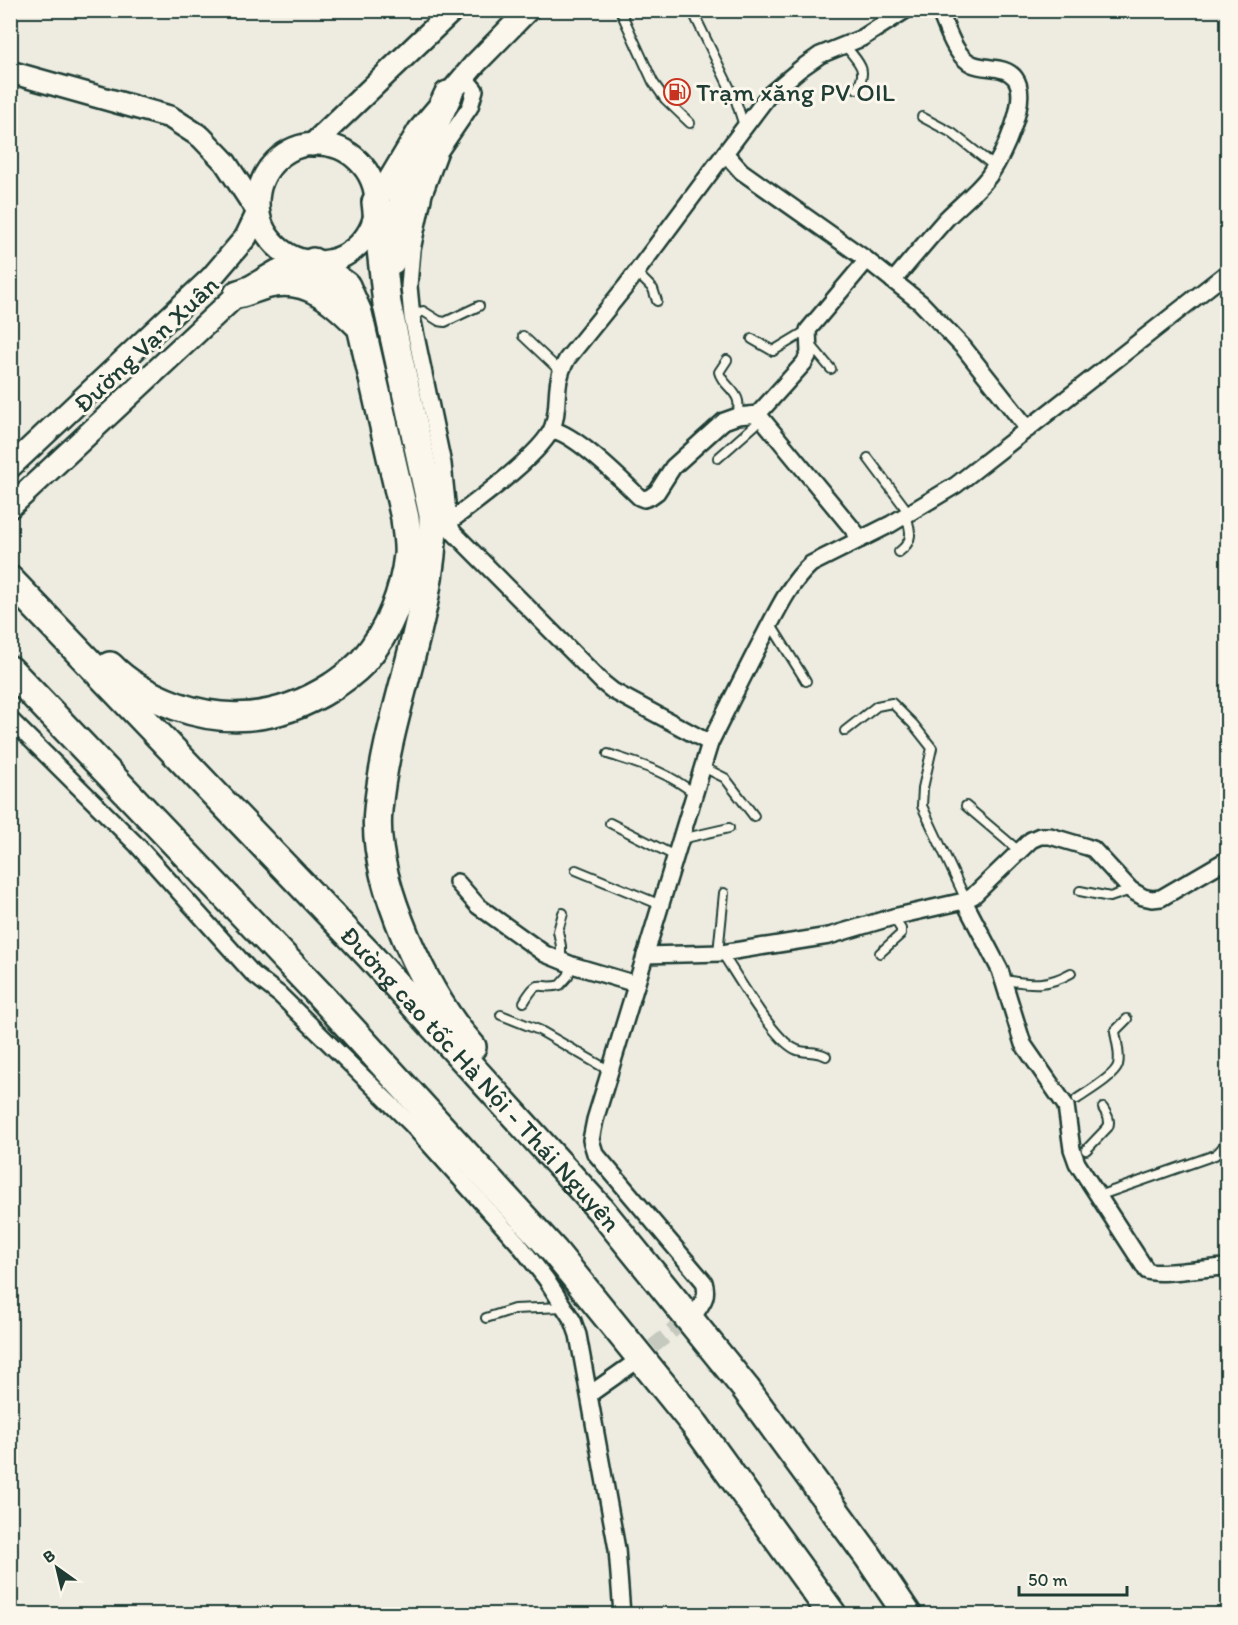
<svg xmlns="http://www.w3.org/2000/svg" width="1238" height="1625" font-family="Itim,sans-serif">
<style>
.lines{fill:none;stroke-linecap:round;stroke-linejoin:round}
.street-tunnel{stroke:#c5c9be;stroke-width:15;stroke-dasharray:15 8;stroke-linecap:butt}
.lane-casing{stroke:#1f3d34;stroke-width:12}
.street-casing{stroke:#1f3d34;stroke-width:20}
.secondary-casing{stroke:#1f3d34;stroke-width:26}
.highway-casing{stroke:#1f3d34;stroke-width:32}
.lane{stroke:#fbf7ec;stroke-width:8}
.street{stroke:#fbf7ec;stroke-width:15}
.secondary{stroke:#fbf7ec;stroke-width:21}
.highway{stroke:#fbf7ec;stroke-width:27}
.labels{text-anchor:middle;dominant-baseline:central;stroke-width:6;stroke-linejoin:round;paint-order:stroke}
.poi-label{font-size:26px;fill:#1f3d34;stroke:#fbf7ec;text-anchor:start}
.street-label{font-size:26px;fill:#1f3d34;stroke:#fbf7ec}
</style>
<rect width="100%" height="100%" fill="#eeece1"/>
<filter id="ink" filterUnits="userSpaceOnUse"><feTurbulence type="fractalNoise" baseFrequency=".0167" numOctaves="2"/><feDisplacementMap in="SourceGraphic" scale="12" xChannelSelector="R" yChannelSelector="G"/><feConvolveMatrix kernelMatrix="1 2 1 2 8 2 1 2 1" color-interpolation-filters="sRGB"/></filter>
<g filter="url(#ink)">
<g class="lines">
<path class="street-tunnel" d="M635,1361L693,1314"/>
<defs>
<g id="lane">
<path d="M620,10L653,82L665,99L690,123"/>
<path d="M692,10L736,101L744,126"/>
<path d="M845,45C858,63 869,68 857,89"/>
<path d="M922,117L952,133L994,166"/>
<path d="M636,272L653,289L657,301"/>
<path d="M412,317L423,311L439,321L445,322L479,306"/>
<path d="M523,336L560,371"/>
<path d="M752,339L773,351L808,330"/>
<path d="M811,345L831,369"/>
<path d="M727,360L719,372C722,384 736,390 738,401C739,406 738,412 738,416"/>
<path d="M718,458L762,419"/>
<path d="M868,458L909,513"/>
<path d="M899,552C914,541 911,531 906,515"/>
<path d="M771,625L806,681"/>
<path d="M845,731L877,706L892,703L913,724L932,748L923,788L922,806L966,900"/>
<path d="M608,754C642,765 666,771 695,794"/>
<path d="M704,764L709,770L725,778L754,816"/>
<path d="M966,806L1019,851"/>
<path d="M610,823L675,856"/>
<path d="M681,839L729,828"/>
<path d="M576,870L661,905"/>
<path d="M1080,891L1110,897L1131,890"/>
<path d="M718,953L724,893"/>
<path d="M722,953C736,974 773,1039 795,1049C804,1054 814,1050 826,1056"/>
<path d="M880,953L901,934V929L893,917"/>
<path d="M561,961V946L558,931L563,913"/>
<path d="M1004,980C1031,984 1046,987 1071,973"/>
<path d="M524,1002C540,975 538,991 560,985L568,976L572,965"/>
<path d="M501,1015L539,1030L610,1071"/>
<path d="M1077,1099C1087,1092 1115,1076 1118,1065C1121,1054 1116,1041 1115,1031L1127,1019"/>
<path d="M1086,1150L1108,1127C1111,1120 1107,1115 1103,1108"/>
<path d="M1098,1196L1215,1155C1228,1146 1227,1135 1227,1120"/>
<path d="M486,1318L514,1309L564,1307"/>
</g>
<g id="street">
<path d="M906,10L862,38L820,55L800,69L768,96L725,153L741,171L867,260L921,303L964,348L1028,429"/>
<path d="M464,77L475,90L470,107L440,151L424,194L412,250L409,286L412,317L443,464L449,522L453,532L603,683L613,691L710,743C728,707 746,670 765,634C778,609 790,583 811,564L891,524L956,485L1228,272"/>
<path d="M893,281C911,260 929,238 947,218C961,204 977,192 989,176C1002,157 1031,99 1015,78C1005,65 986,70 972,64C954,56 947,27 939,10"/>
<path d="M758,414L861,539"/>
<path d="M552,430C574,433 622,480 639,497L644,499L650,497L657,492L673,467L724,421L738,416L758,414L804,363L809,354L808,330L867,260"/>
<path d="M449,522C473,504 545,452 553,426C561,402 552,385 567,359L626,286L725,153"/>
<path d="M10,719L137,845L253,974L280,995L412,1125L518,1243L546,1279L573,1321L578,1335L617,1549L622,1614"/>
<path d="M457,882L478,906L545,954L572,965L636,984"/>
<path d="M964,901L1000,970L1023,1044L1066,1106L1072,1149L1077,1163L1147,1271C1158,1276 1210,1267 1228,1267"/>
<path d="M645,955L722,953L829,936L893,917L964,901L973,896L1031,840L1040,836H1050L1087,847L1093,849L1131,890L1143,897L1152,899L1161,898L1228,859"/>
<path d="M697,1311C704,1301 708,1295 704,1282L595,1153L591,1140L595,1120L710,743"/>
<path d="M590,1394L631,1365"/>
</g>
<g id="secondary">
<path d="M10,72L170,117L201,137L225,162L258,212L246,237L211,278L10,467"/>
<circle cx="317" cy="203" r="59"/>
<path d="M312,145L453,10"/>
<path d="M376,202L419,130L475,64L528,10"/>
<path d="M10,507L238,294L277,271L313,262"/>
</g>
<g id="highway">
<path d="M376,202L387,304L433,515C434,616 387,710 378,810C374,853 390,899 406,938C422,975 445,1017 472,1047"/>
<path d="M391,261C396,202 423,148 448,95"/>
<path d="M238,294C250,291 263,284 275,283C309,278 334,300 357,323"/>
<path id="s1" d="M10,580L369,955L601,1210L746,1389L868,1556L907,1614"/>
<path d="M110,666C128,685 152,697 176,706C232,726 285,717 333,686C344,678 357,670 365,659C389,631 404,592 408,555C409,543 406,530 405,518L358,313L346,286L313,262"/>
<path d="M10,670L322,997L554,1251L695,1425L832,1614"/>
</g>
</defs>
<use href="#lane" class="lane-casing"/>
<use href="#street" class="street-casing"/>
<use href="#secondary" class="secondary-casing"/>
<use href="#highway" class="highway-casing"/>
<use href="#lane" class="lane"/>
<use href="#street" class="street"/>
<use href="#secondary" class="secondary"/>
<use href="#highway" class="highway"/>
</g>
</g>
<defs>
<symbol id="fuel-ring" viewBox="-11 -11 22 22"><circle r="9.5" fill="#fbf7ec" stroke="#c8321e" stroke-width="1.5"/><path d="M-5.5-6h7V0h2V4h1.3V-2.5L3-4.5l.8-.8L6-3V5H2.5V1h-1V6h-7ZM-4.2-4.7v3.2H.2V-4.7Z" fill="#c8321e"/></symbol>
</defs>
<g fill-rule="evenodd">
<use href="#fuel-ring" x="662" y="77" width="30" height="30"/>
</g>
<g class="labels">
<g class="poi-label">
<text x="696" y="92">Trạm xăng PV OIL</text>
</g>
<g class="street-label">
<text transform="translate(146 344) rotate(-43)">Đường Vạn Xuân</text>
<text stroke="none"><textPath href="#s1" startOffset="686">Đường cao tốc Hà Nội - Thái Nguyên</textPath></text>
</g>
</g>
<rect width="1238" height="1625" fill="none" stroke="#fbf7ec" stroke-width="36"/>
<rect x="18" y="18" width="1202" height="1589" fill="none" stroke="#1f3d34" stroke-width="2" filter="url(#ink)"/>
<g transform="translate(57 1568) rotate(326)" stroke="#fbf7ec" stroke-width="4.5" paint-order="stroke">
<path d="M0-4.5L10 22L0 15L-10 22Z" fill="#1f3d34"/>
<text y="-9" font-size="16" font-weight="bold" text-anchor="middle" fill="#1f3d34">B</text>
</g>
<path d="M1019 1586v9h108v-9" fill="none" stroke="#1f3d34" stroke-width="3"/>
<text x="1028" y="1586" font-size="18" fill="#1f3d34" stroke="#fbf7ec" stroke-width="4.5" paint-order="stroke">50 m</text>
</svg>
